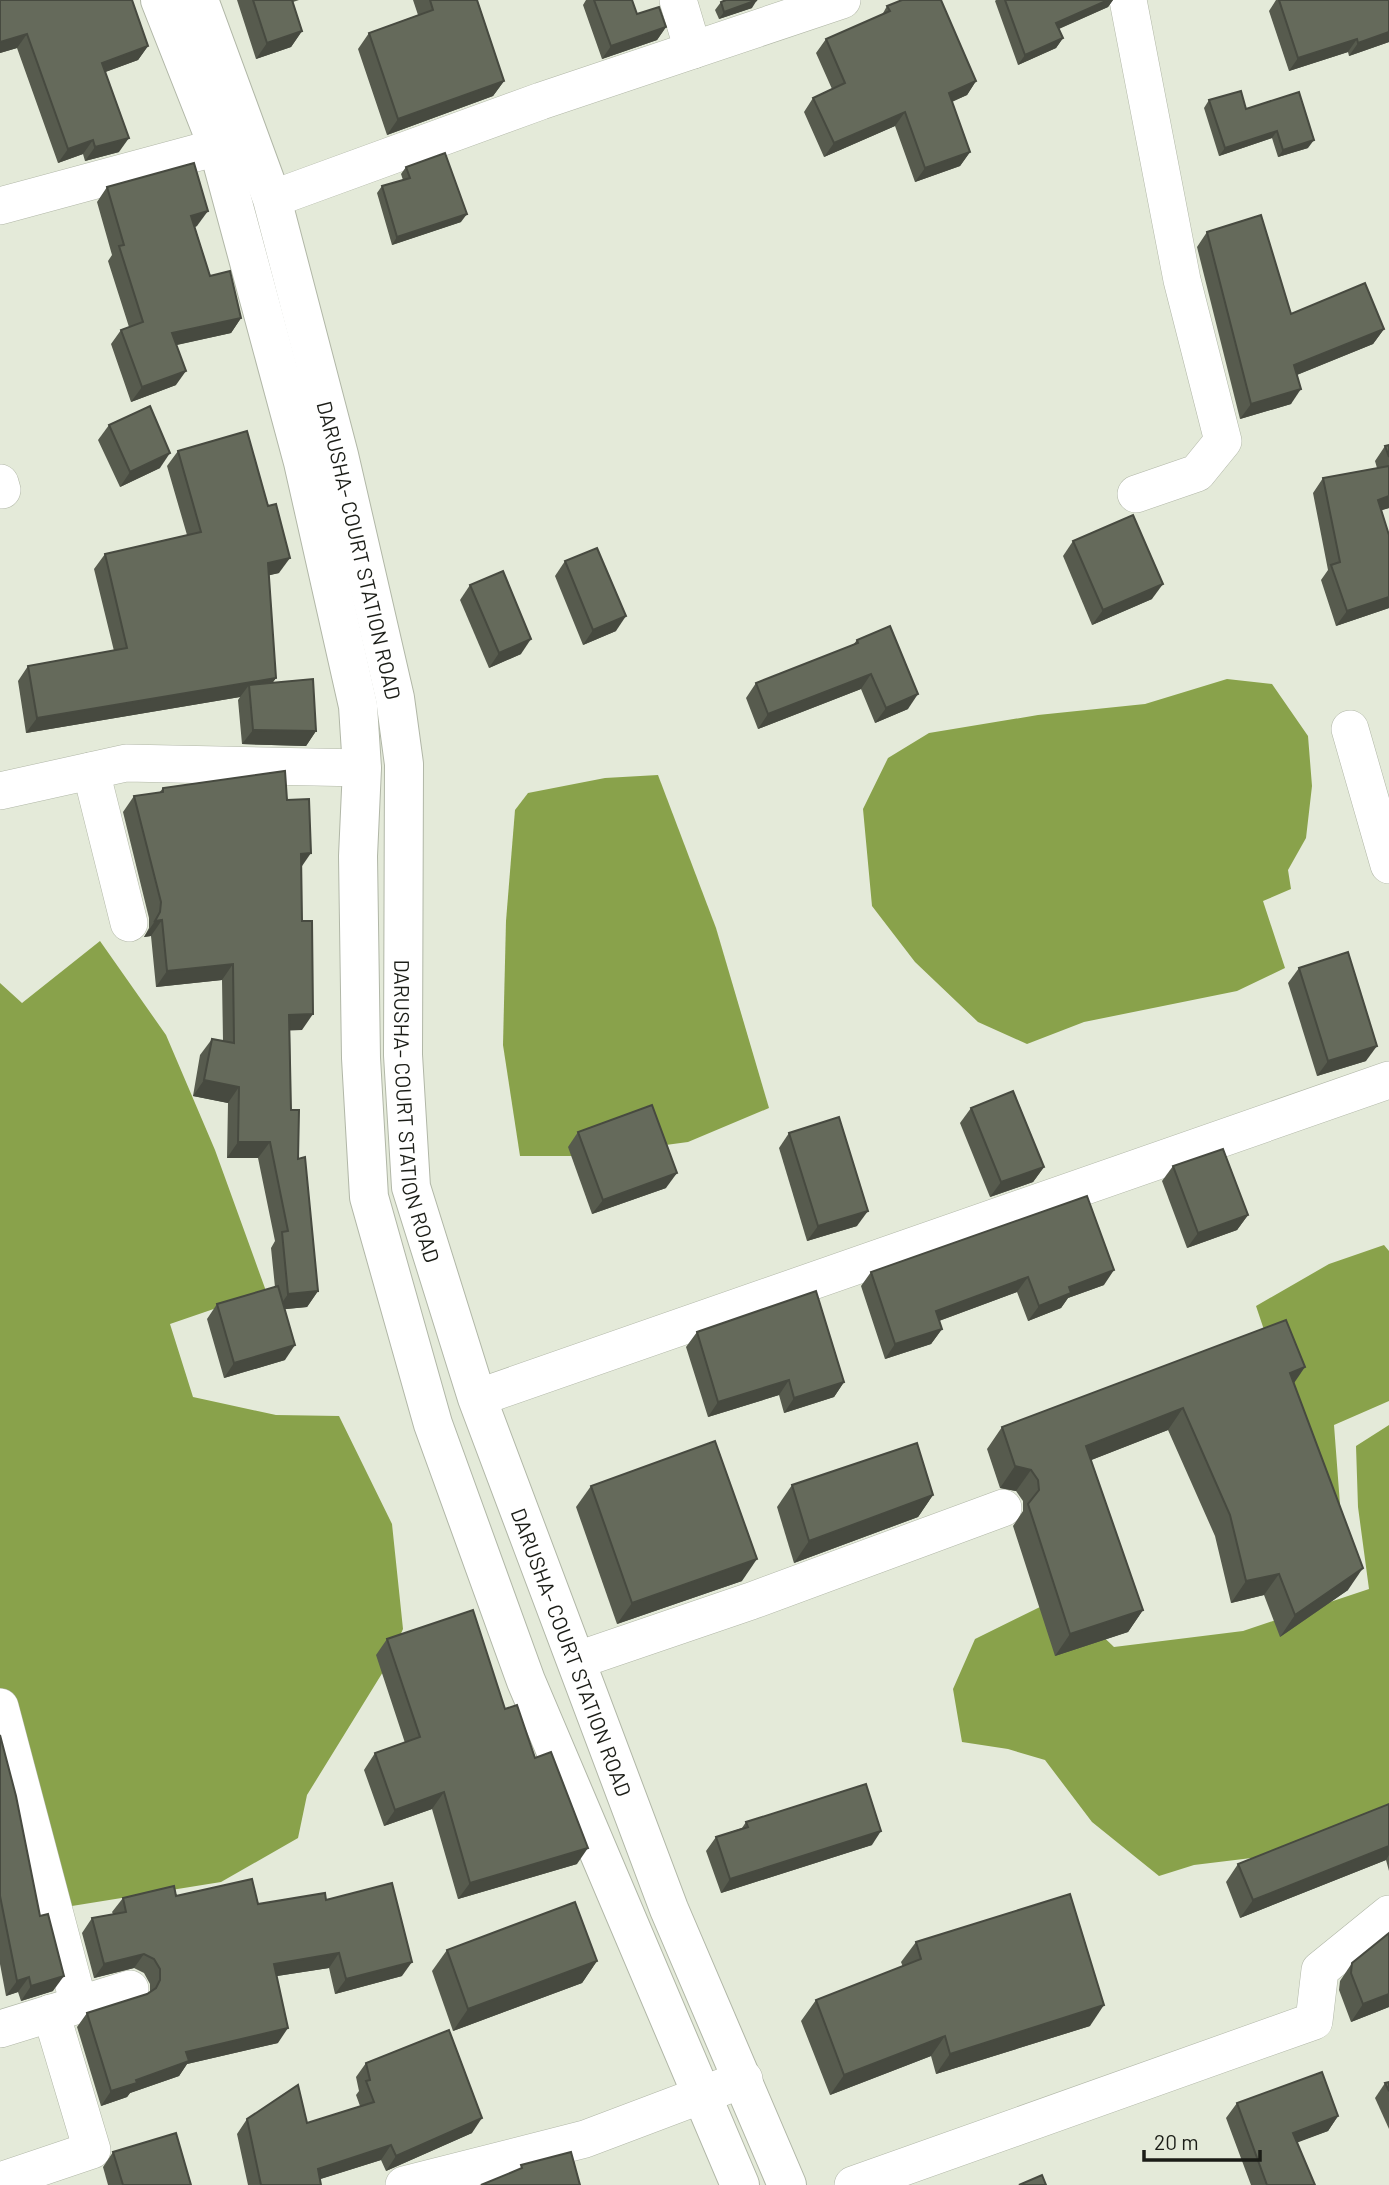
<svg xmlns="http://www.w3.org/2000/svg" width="1389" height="2185" font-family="Barlow,sans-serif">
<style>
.water{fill:#89a24b}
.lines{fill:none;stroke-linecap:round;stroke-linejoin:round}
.street-casing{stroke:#b1b7a7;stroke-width:38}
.secondary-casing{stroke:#b1b7a7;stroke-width:40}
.street{stroke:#fff;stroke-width:37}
.secondary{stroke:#fff;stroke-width:38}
.wall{fill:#575b4e}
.shaded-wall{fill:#474a40}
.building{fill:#656a5b;stroke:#474a40;stroke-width:2}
.labels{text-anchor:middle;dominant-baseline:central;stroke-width:7;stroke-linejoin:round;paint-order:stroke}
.street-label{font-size:21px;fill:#1b1d17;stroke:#e4ead9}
</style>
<rect width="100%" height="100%" fill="#e4ead9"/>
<g class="water">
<path d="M1227,679L1272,684L1308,736L1312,786L1306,838L1288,870L1291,889L1263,901L1285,968L1237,991L1084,1022L1027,1044L978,1022L915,962L872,906L863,809L888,758L929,733L1038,715L1145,704Z"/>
<path d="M658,775L716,928L769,1108L688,1142L584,1156H520L503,1045L506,921L515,810L528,793L605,778Z"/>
<path d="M100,941L166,1035L215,1150L266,1291L170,1324L193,1397L276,1415L339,1416L392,1524L403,1629L386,1667L307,1795L298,1838L221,1882L47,1910L0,1700V983L22,1003Z"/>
<path d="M1384,1245L1389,1251V1401L1334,1425L1343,1544L1299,1434L1256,1306L1329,1264Z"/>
<path d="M1389,1425V1812L1284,1854L1194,1865L1159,1876L1092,1822L1045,1760L1008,1749L962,1742L953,1689L975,1639L1042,1606L1069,1604L1114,1647L1243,1631L1369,1589L1358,1507L1356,1446Z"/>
</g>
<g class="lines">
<defs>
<g id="street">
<path d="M678,0L693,50"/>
<path d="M1128,0L1182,280L1223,441L1197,473L1136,494"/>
<path d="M272,199L541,101L842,0"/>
<path d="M0,206L218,147"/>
<path d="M0,483L2,490"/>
<path d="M1350,729L1389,865"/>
<path d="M91,771L129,923"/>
<path d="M0,791L126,763L362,768"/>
<path d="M477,1398L1389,1080"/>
<path d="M578,1660L751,1601L1003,1508"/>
<path d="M0,1707L79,2005"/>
<path d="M0,2029L130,1989"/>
<path d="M0,2181L92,2150L51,2013"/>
<path d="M404,2185L585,2139L744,2079"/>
<path d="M853,2185L1314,2021L1320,1970L1389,1914"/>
</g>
<g id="secondary">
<path d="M160,0L218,147L303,462L358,706L362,768L358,856L361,1058L369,1197L433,1424L526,1681L740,2185"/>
<path id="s1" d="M199,0L272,199L339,455L395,698L404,764L403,1055L411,1187L477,1398L669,1909L787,2185"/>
</g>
</defs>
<use href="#street" class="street-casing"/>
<use href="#secondary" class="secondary-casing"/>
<use href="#street" class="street"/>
<use href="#secondary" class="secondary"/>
</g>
<g class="wall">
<path d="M0,0L148,46L138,60L105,72L119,152L85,161L83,154L58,163L17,48L0,53Z"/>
<path d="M237,0H299L293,2L302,31L291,47L256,59Z"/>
<path d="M413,0H477L504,81L493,96L387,135L358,49L369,33L418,15Z"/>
<path d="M586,0H632L637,14L666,27L657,40L602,59L583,5Z"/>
<path d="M996,0H1113L1108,7L1059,29L1063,38L1056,48L1018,65L995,1Z"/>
<path d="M1276,0H1389V42L1349,56L1348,52L1289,71L1269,11Z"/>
<path d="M721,2L752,8L719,19L715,10Z"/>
<path d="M887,6L976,81L967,95L952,102L970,152L960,166L915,182L895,126L824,157L804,112L813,98L832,89L816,53L826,39L882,15Z"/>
<path d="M1209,100L1246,109L1308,148L1278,157L1272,138L1219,156L1204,108Z"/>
<path d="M406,167L461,222L392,245L377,193L382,186L403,180L401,174Z"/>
<path d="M107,187L197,226L195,227L210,276L241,318L231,333L177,345L176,385L131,402L111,344L121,330L129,327L108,261L112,255L97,202Z"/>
<path d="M1207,232L1291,314L1384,329L1373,344L1297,375L1291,404L1240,419L1197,247Z"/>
<path d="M109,425L160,468L120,487L98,440Z"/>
<path d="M1389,445V508L1381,510L1389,535V608L1336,626L1321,580L1328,570L1313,493L1323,478L1377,468L1375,461L1385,446Z"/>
<path d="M178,451L279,573L269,575L276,678L272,683L316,731L306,746L242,744L238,700L240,697L26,733L18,681L28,666L114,651L94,569L105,554L187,535L167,466Z"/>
<path d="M1073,541L1152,599L1092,625L1063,556Z"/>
<path d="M565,561L616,631L583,645L555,576Z"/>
<path d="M470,585L521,654L489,668L460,600Z"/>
<path d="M857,640L908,709L875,723L861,689L758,729L746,698L756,683L853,645Z"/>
<path d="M163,788L287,800L301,868L302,1030H290L291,1110L318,1291L307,1307L285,1309V1360L224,1378L207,1319L217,1304L275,1287L271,1248L275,1241L258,1158H227L228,1103L193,1096L200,1055L212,1039L223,1041L222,980L156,987L151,936L144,937L149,928V918L123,812L134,796L159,793Z"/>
<path d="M1299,968L1366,1061L1317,1076L1288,983Z"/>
<path d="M971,1108L1044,1167L1033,1182L990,1197L960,1123Z"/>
<path d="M578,1132L666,1188L592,1214L568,1147Z"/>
<path d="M789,1133L857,1226L807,1241L779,1148Z"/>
<path d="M1173,1166L1248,1215L1237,1230L1187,1248L1162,1181Z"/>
<path d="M1087,1196L1104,1285L1068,1298L1061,1308L1028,1321L1017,1292L939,1321L942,1329L931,1344L885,1359L861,1286L871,1272Z"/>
<path d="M697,1332L844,1382L834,1397L784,1413L779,1395L708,1417L686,1347Z"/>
<path d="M1294,1383L1348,1590L1280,1637L1264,1595L1231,1603L1215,1536L1168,1430L1091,1460L1143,1610L1128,1632L1055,1656L1013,1526L1023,1511V1501L1016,1491L1000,1488L987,1449L1002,1427Z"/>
<path d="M792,1485L933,1495L918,1517L794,1563L777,1507Z"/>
<path d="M591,1486L742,1581L617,1624L576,1507Z"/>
<path d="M387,1639L505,1709L535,1758L577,1864L458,1899L432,1809L384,1826L364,1770L375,1753L405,1743L376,1655Z"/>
<path d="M0,1735L53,1991L21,2001L18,1992L6,1996L0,1964Z"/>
<path d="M1389,1804V1871L1386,1860L1240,1918L1226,1882L1238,1864Z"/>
<path d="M746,1822L872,1845L721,1893L706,1851L716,1837L742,1828Z"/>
<path d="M176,1896L258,1904L326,1900L402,1976L335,1994L329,1968L277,1976L278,2043L187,2064L179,2076L130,2093L127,2097L101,2106L77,2027L87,2013L147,1994L150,1992V1984L144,1973L134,1968L94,1978L82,1933L92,1918L113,1914L112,1912L123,1898Z"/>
<path d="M916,1942L1090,2026L936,2074L931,2056L830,2095L801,2021L816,2000L903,1967L901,1962Z"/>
<path d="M447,1950L597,1961L582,1983L453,2031L432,1971Z"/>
<path d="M1352,1963L1389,2007L1351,2022L1339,1990L1340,1981Z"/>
<path d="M366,2063L472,2133L386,2171L381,2160L320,2179L321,2185H248L237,2134L247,2119L307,2123L360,2106L356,2095L359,2091L356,2077Z"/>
<path d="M1389,2082V2129L1375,2098L1385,2083Z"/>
<path d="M1237,2103L1338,2116L1328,2131L1297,2142L1315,2185H1251L1226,2118Z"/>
<path d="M113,2152L191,2185H108L103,2167Z"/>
</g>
<g class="shaded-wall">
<path d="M757,0L752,8L719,19L724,12Z"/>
<path d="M1108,0H1113L1108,7L1049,33L1056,23Z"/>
<path d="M666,27L657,40L602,59L611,46Z"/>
<path d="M302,31L291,47L256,59L267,43Z"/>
<path d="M1389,32V42L1349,56L1358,43Z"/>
<path d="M27,34L17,48L0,53V42Z"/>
<path d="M1063,38L1056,48L1018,65L1025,55Z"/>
<path d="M1357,39L1348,52L1289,71L1298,58Z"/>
<path d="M148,46L138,60L92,77L102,63Z"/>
<path d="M504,81L493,96L387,135L398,119Z"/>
<path d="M976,81L967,95L939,107L949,93Z"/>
<path d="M905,112L895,126L824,157L834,143Z"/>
<path d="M1277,131L1272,138L1219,156L1225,148Z"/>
<path d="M129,138L119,152L85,161L95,147Z"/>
<path d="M93,140L83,154L58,163L68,149Z"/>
<path d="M1314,140L1308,148L1278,157L1283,150Z"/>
<path d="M970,152L960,166L915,182L925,168Z"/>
<path d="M208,211L197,226L181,231L191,216Z"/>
<path d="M467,214L461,222L392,245L397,237Z"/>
<path d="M241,318L231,333L162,348L172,333Z"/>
<path d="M1384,329L1373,344L1284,380L1294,365Z"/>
<path d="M186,371L176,385L131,402L142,387Z"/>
<path d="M1301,389L1291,404L1240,419L1251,404Z"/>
<path d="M170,453L160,468L120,487L130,472Z"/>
<path d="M1389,496V508L1367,515L1378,500Z"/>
<path d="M290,558L279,573L258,578L268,563Z"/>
<path d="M1163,584L1152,599L1092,625L1103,610Z"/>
<path d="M1389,597V608L1336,626L1347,611Z"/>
<path d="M626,616L616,631L583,645L593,630Z"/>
<path d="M531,639L521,654L489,668L499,653Z"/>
<path d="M871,674L861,689L758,729L768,714Z"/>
<path d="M276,678L265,693L249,685L240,697L26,733L37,718Z"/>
<path d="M918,694L908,709L875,723L886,708Z"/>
<path d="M253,730L316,731L306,746L242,744Z"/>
<path d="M311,853L300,869L301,854Z"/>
<path d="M162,920L151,936L144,937L155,921Z"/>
<path d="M233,964L222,980L156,987L167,971Z"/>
<path d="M313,1014L302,1030L278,1031L289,1015Z"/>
<path d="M1377,1046L1366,1061L1317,1076L1328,1061Z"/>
<path d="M204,1080L239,1087L228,1103L193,1096Z"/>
<path d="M238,1142H270L258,1158H227Z"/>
<path d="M1044,1167L1033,1182L990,1197L1001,1182Z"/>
<path d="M677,1173L666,1188L592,1214L603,1200Z"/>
<path d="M868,1211L857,1226L807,1241L818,1226Z"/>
<path d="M1248,1215L1237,1230L1187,1248L1198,1233Z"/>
<path d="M1114,1270L1104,1285L1068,1298L1061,1308L1028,1321L1039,1306L1069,1287Z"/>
<path d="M1028,1277L1017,1292L925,1326L936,1311Z"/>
<path d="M318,1291L307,1307L277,1310L288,1294Z"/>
<path d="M942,1329L931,1344L885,1359L895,1344Z"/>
<path d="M295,1345L285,1360L224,1378L234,1363Z"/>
<path d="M1305,1367L1290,1389V1373Z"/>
<path d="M789,1380L779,1395L708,1417L718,1402Z"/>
<path d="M844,1382L834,1397L784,1413L794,1398Z"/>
<path d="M1183,1408L1168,1430L1071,1468L1086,1446Z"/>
<path d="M1015,1466L1031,1470L1016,1491L1000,1488Z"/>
<path d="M933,1495L918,1517L794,1563L809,1541Z"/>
<path d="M757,1559L742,1581L617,1624L632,1603Z"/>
<path d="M1363,1568L1348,1590L1280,1637L1295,1615Z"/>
<path d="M1279,1574L1264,1595L1231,1603L1246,1581Z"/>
<path d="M1143,1610L1128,1632L1055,1656L1070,1634Z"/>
<path d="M444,1792L432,1809L384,1826L395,1810Z"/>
<path d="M881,1831L872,1845L721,1893L730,1879Z"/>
<path d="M1389,1846V1855L1386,1860L1240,1918L1253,1900Z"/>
<path d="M588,1848L577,1864L458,1899L470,1883Z"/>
<path d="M339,1953L329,1968L264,1978L274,1964Z"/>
<path d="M144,1954L134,1968L94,1978L104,1964Z"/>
<path d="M597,1961L582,1983L453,2031L468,2009Z"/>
<path d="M412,1962L402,1976L335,1994L346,1979Z"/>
<path d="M64,1976L53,1991L21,2001L31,1986Z"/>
<path d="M29,1977L18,1992L6,1996L17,1981Z"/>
<path d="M1389,1994V2007L1351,2022L1363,2004Z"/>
<path d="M1104,2005L1090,2026L936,2074L950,2054Z"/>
<path d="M288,2028L278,2043L187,2064L179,2076L130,2093L127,2097L101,2106L111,2091L136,2080L186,2052Z"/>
<path d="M945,2036L931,2056L830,2095L844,2075Z"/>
<path d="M1338,2116L1328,2131L1283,2148L1293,2133Z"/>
<path d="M482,2118L472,2133L386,2171L396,2156Z"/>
<path d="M391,2145L381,2160L308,2183L318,2169Z"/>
</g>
<g class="building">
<path d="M0,0H132L148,46L102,63L129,138L95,147L93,140L68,149L27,34L0,42Z"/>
<path d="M253,0H292L302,31L267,43Z"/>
<path d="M430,0H477L504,81L398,119L369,33L433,10Z"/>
<path d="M594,0H632L637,14L659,7L666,27L611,46Z"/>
<path d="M726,0H757L724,12L721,2Z"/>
<path d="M902,0H941L976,81L949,93L970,152L925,168L905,112L834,143L813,98L845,83L826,39L890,11L887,6Z"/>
<path d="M1005,0H1108L1056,23L1063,38L1025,55Z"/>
<path d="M1279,0H1389V32L1358,43L1357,39L1298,58Z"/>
<path d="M1241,91L1246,109L1299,92L1314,140L1283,150L1277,131L1225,148L1209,100Z"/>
<path d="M445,153L467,214L397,237L382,186L410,178L406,167Z"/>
<path d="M194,163L208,211L191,216L210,276L230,271L241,318L172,333L186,371L142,387L121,330L143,322L119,246L124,245L107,187Z"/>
<path d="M1261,215L1291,314L1365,283L1384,329L1294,365L1301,389L1251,404L1207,232Z"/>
<path d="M150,406L170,453L130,472L109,425Z"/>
<path d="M247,431L268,506L276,504L290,558L268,563L276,678L37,718L28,666L127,648L105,554L201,532L178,451Z"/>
<path d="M1389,445V457L1385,446Z"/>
<path d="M1389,466V496L1378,500L1389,535V597L1347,611L1331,565L1340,562L1323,478Z"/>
<path d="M1133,515L1163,584L1103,610L1073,541Z"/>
<path d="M597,548L626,616L593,630L565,561Z"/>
<path d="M503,571L531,639L499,653L470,585Z"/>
<path d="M890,626L918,694L886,708L871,674L768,714L756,683L858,643L857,640Z"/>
<path d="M313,679L316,731L253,730L249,685Z"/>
<path d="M285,771L287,800L309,799L311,853L301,854L302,921H312L313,1014L289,1015L291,1110H299L298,1159L305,1157L318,1291L288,1294L282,1232L288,1231L270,1142H238L239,1087L204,1080L212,1039L234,1043L233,964L167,971L162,920L155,921L160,912L161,902L134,796L163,792V788Z"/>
<path d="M1348,952L1377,1046L1328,1061L1299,968Z"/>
<path d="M1013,1091L1044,1167L1001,1182L971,1108Z"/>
<path d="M652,1105L677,1173L603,1200L578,1132Z"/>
<path d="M839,1117L868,1211L818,1226L789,1133Z"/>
<path d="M1223,1149L1248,1215L1198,1233L1173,1166Z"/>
<path d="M1087,1196L1114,1270L1069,1287L1071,1293L1039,1306L1028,1277L936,1311L942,1329L895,1344L871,1272Z"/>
<path d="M278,1286L295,1345L234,1363L217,1304Z"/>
<path d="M816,1291L844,1382L794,1398L789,1380L718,1402L697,1332Z"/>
<path d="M1286,1320L1305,1367L1290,1373L1363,1568L1295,1615L1279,1574L1246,1581L1230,1515L1183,1408L1086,1446L1143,1610L1070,1634L1028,1504L1039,1490L1038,1480L1031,1470L1015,1466L1002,1427Z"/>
<path d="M715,1441L757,1559L632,1603L591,1486Z"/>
<path d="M917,1443L933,1495L809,1541L792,1485Z"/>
<path d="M473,1610L505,1709L517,1705L535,1758L551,1752L588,1848L470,1883L444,1792L395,1810L375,1753L420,1737L387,1639Z"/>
<path d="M0,1735L16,1796L40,1916L48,1914L64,1976L31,1986L29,1977L17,1981L0,1896Z"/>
<path d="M866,1784L881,1831L730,1879L716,1837L748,1827L746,1822Z"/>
<path d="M1389,1804V1846L1253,1900L1238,1864Z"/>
<path d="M252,1879L258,1904L325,1893L326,1900L392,1883L412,1962L346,1979L339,1953L274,1964L288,2028L186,2052L189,2061L136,2080L137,2083L111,2091L87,2013L147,1994L156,1988L160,1980V1969L154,1959L144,1954L104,1964L92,1918L126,1912L123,1898L174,1886L176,1896Z"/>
<path d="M1070,1894L1104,2005L950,2054L945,2036L844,2075L816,2000L921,1959L916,1942Z"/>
<path d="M575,1902L597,1961L468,2009L447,1950Z"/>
<path d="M1389,1933V1994L1363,2004L1351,1973L1352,1963Z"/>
<path d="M449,2030L482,2118L396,2156L391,2145L318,2169L321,2185H261L247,2119L298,2085L307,2123L374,2102L366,2081L370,2080L366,2063Z"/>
<path d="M1322,2072L1338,2116L1293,2133L1315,2185H1267L1237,2103Z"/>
<path d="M1389,2082V2091L1385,2083Z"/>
<path d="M176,2133L191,2185H123L113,2152Z"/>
<path d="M571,2152L580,2185H481L522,2168L521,2165Z"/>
<path d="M1042,2175L1046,2185H1019Z"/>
</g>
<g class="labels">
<g class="street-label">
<text stroke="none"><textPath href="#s1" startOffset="574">DARUSHA- COURT STATION ROAD</textPath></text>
<text stroke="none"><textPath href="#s1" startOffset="1141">DARUSHA- COURT STATION ROAD</textPath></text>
<text stroke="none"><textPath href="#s1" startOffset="1708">DARUSHA- COURT STATION ROAD</textPath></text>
</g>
</g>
<path d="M1144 2150v10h116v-10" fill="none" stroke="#1b1d17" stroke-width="3.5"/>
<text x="1154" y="2150" font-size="21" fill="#1b1d17" stroke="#e4ead9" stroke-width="5" paint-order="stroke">20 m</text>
</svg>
